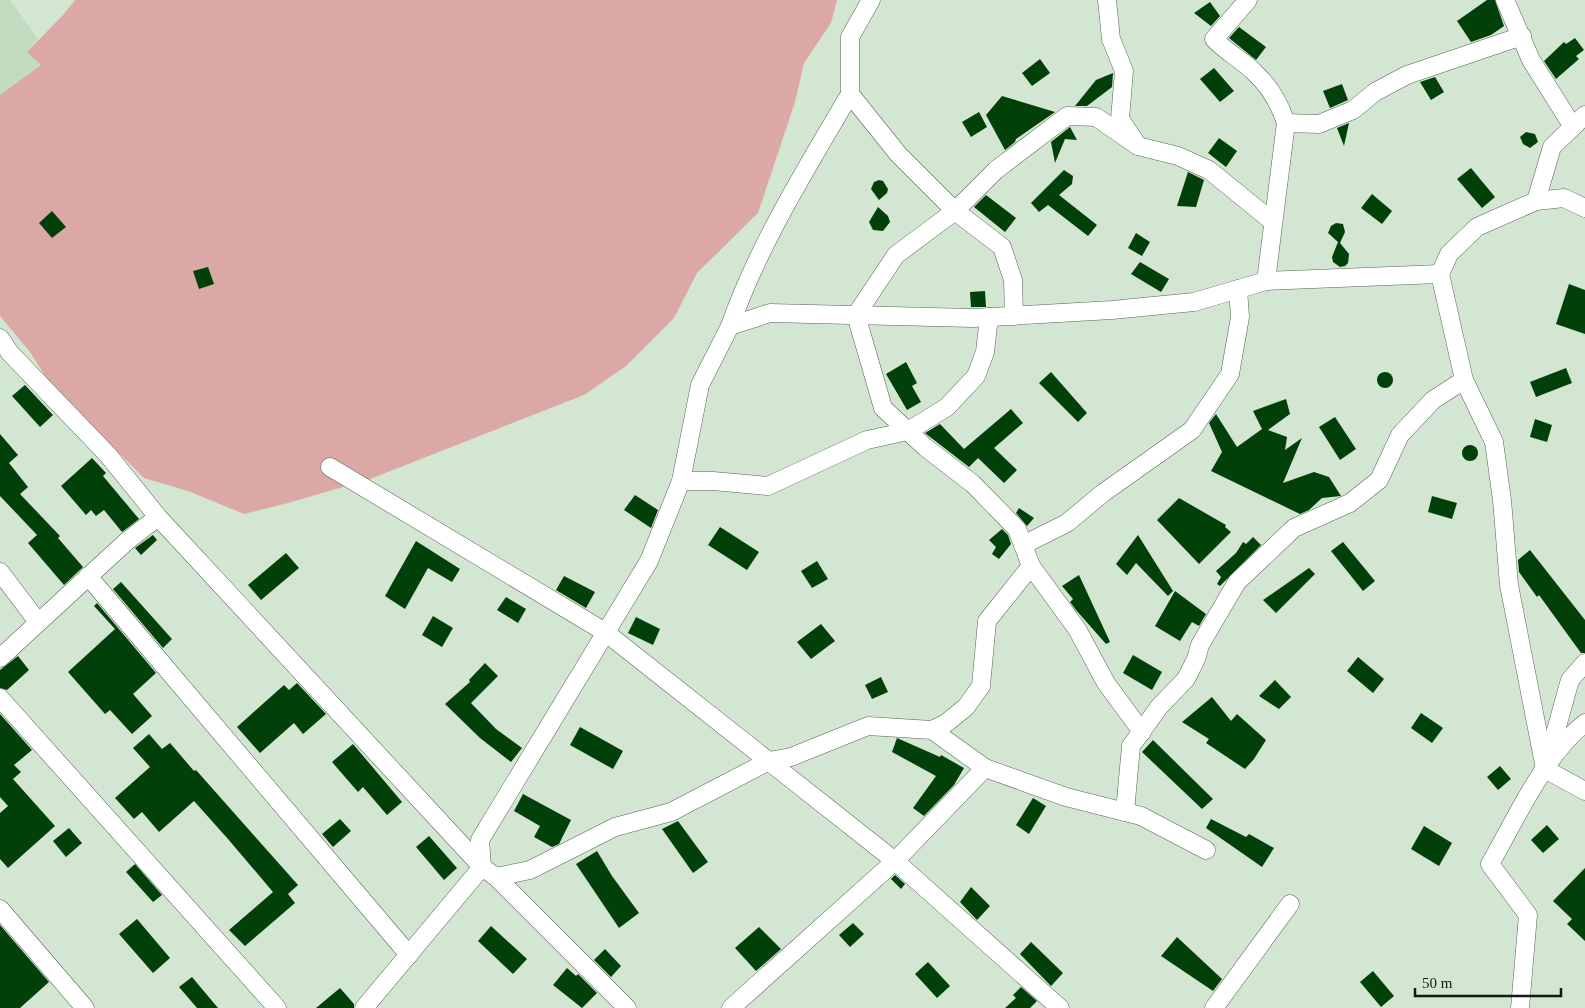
<svg xmlns="http://www.w3.org/2000/svg" width="1585" height="1008" font-family="Georgia,serif">
<style>
.built{fill:#c2dbc1}
.green{fill:#dca8a5}
.building{fill:#024009}
.lines{fill:none;stroke-linecap:round;stroke-linejoin:round}
.street-casing{stroke:#546554;stroke-width:19}
.street{stroke:#fff;stroke-width:18}
</style>
<rect width="100%" height="100%" fill="#d2e6d1"/>
<path class="built" d="M0,0H10L38,39L27,52L41,65L0,95Z"/>
<path class="green" d="M75,0H837L831,23L804,63L795,102L758,213L697,273L674,318L626,366L584,395L370,479L288,503L244,514L188,491L144,478L51,385L30,352L0,316V95L41,65L27,52L63,15Z"/>
<g class="building">
<path d="M1487,0H1495L1504,26L1491,35L1471,42L1457,21Z"/>
<path d="M1210,2L1220,16L1211,26L1194,13Z"/>
<path d="M1239,27L1266,47L1256,60L1229,38Z"/>
<path d="M1575,38L1584,50L1576,56L1579,59L1556,79L1544,61L1564,42L1566,44Z"/>
<path d="M1040,59L1050,73L1032,86L1022,73Z"/>
<path d="M1214,68L1234,91L1220,102L1200,79Z"/>
<path d="M1113,73L1112,87L1087,106H1075L1096,80Z"/>
<path d="M1435,77L1444,92L1431,100L1420,82Z"/>
<path d="M1342,84L1348,100L1330,108L1323,91Z"/>
<path d="M1002,96L1055,112L1016,139L1015,142L1005,150L986,115Z"/>
<path d="M979,112L987,127L971,137L962,122Z"/>
<path d="M1349,123L1344,146L1337,128Z"/>
<path d="M1070,127L1077,140L1065,139L1055,163L1051,142Z"/>
<path d="M1526,132L1535,134L1538,142L1530,148L1523,144L1520,137Z"/>
<path d="M1219,138L1237,151L1226,167L1208,153Z"/>
<path d="M1471,168L1495,197L1482,208L1457,179Z"/>
<path d="M1064,170L1073,176L1072,184L1059,195L1097,225L1088,236L1048,205L1039,212L1031,203Z"/>
<path d="M1188,172L1204,180L1196,207L1177,206Z"/>
<path d="M879,180L883,181L888,189L887,193L879,200L871,189L874,182Z"/>
<path d="M1372,194L1392,211L1382,224L1361,208Z"/>
<path d="M986,195L1016,218L1005,232L974,207Z"/>
<path d="M878,207L888,216L890,222L883,231L873,230L869,222Z"/>
<path d="M52,211L66,227L52,238L39,223Z"/>
<path d="M1336,223L1343,224L1345,232L1340,243L1349,254L1348,263L1345,266L1340,267L1333,262L1332,257L1338,242L1328,233L1331,226Z"/>
<path d="M1136,233L1150,242L1142,256L1128,248Z"/>
<path d="M1140,262L1169,279L1161,292L1131,274Z"/>
<path d="M208,267L214,284L199,289L193,271Z"/>
<path d="M1569,284L1585,290V334L1556,324Z"/>
<path d="M985,291L986,307H971L970,292Z"/>
<path d="M906,362L917,383L912,386L921,402L907,410L886,374Z"/>
<path d="M1566,368L1572,383L1536,397L1530,382Z"/>
<circle cx="1385" cy="380" r="8"/>
<path d="M1051,372L1087,413L1078,422L1039,383Z"/>
<path d="M25,385L53,415L40,427L12,396Z"/>
<path d="M1286,399L1290,414L1268,430L1287,437L1285,450L1302,438L1283,483L1314,472L1329,477L1341,496L1322,498L1309,510L1300,514L1211,471L1222,452L1209,423L1216,414L1237,447L1262,429L1253,411Z"/>
<path d="M1011,409L1023,423L994,448L1017,470L1004,483L978,458L969,467L925,433L940,424L964,449Z"/>
<path d="M1335,417L1356,449L1340,460L1319,427Z"/>
<path d="M1535,419L1552,425L1547,442L1530,437Z"/>
<path d="M0,434L18,455L9,463L28,487L20,494L60,536L58,538L83,567L64,585L28,543L37,535L0,496Z"/>
<circle cx="1470" cy="453" r="8"/>
<path d="M92,458L106,473L103,476L139,519L122,532L104,510L96,516L91,510L86,515L61,486Z"/>
<path d="M635,495L658,510L651,528L624,510Z"/>
<path d="M1432,496L1457,503L1452,519L1428,512Z"/>
<path d="M1179,498L1226,525L1225,527L1231,532L1199,564L1157,520Z"/>
<path d="M1019,508L1034,518L1027,526L1016,513Z"/>
<path d="M720,527L759,552L747,570L708,545Z"/>
<path d="M1002,529L1008,535L1011,544L999,559L992,554L996,547L989,540Z"/>
<path d="M153,535L157,540L141,555L135,548Z"/>
<path d="M1138,535L1173,591L1168,596L1136,563L1127,575L1116,564Z"/>
<path d="M1253,537L1261,545L1220,586L1217,584L1221,577L1216,571L1236,553L1243,542L1246,544Z"/>
<path d="M416,541L460,569L452,582L428,568L405,609L385,596Z"/>
<path d="M1343,542L1375,581L1363,591L1331,551Z"/>
<path d="M1530,550L1585,620V653H1581L1539,595L1537,597L1519,572L1518,560Z"/>
<path d="M286,553L299,568L261,600L248,585Z"/>
<path d="M817,561L828,579L812,588L801,571Z"/>
<path d="M1309,568L1315,574L1276,613L1263,600Z"/>
<path d="M1079,575L1110,642L1106,644L1076,610L1070,602L1073,599L1062,586Z"/>
<path d="M564,576L595,592L586,608L556,590Z"/>
<path d="M121,582L172,639L163,648L113,589Z"/>
<path d="M1175,591L1206,614L1199,626L1192,622L1180,641L1155,626Z"/>
<path d="M506,597L526,609L518,623L497,610Z"/>
<path d="M97,603L156,673L133,694L152,716L132,734L110,710L105,714L68,672L115,629L94,606Z"/>
<path d="M433,616L453,628L442,647L422,635Z"/>
<path d="M636,617L660,629L653,645L628,633Z"/>
<path d="M821,624L835,641L811,659L797,642Z"/>
<path d="M1133,655L1162,672L1152,690L1123,673Z"/>
<path d="M18,656L29,670L7,690L0,688V670Z"/>
<path d="M1358,657L1384,679L1373,693L1347,671Z"/>
<path d="M485,663L498,676L471,703L496,729L522,748L511,762L480,738L445,704L470,682L469,680Z"/>
<path d="M881,677L888,692L872,699L865,685Z"/>
<path d="M1275,680L1291,697L1279,709L1259,696Z"/>
<path d="M297,683L326,714L303,734L294,723L260,753L237,727L284,685L289,690Z"/>
<path d="M1212,697L1231,721L1237,714L1266,740L1254,759L1245,769L1206,743L1209,739L1182,722Z"/>
<path d="M1421,713L1443,728L1432,743L1411,728Z"/>
<path d="M0,714L32,750L14,765L21,772L13,779L55,826L8,868L0,859V813L8,806L0,797Z"/>
<path d="M580,727L623,751L613,769L570,745Z"/>
<path d="M149,734L162,749L170,743L194,771L196,770L298,885L288,894L295,903L245,946L229,930L273,892L228,839L194,801L159,832L142,812L134,819L115,798L150,767L133,748Z"/>
<path d="M897,738L940,757L941,755L964,768L954,785L924,816L913,808L936,776L892,752Z"/>
<path d="M1153,740L1213,799L1202,809L1142,752Z"/>
<path d="M353,744L402,802L387,815L363,787L358,792L332,762Z"/>
<path d="M1500,766L1511,779L1498,790L1487,777Z"/>
<path d="M523,794L571,820L559,844L552,847L534,837L540,826L514,811Z"/>
<path d="M1033,798L1046,806L1029,834L1016,825Z"/>
<path d="M340,819L351,831L333,847L322,834Z"/>
<path d="M1211,819L1246,837L1249,834L1274,848L1262,867L1206,828Z"/>
<path d="M678,821L708,862L693,873L662,829Z"/>
<path d="M1547,825L1559,839L1543,853L1531,840Z"/>
<path d="M1424,826L1452,843L1439,866L1411,849Z"/>
<path d="M69,828L82,843L66,857L53,841Z"/>
<path d="M429,836L457,868L444,880L416,847Z"/>
<path d="M597,851L612,876L639,913L619,928L576,864Z"/>
<path d="M135,864L162,895L153,902L126,872Z"/>
<path d="M1585,868V941L1567,924L1572,919L1553,901Z"/>
<path d="M895,875L905,884L901,889L891,879Z"/>
<path d="M971,887L990,906L977,920L960,902Z"/>
<path d="M137,919L170,958L153,973L119,934Z"/>
<path d="M853,923L864,934L850,947L839,935Z"/>
<path d="M0,925L49,982L20,1008H0Z"/>
<path d="M491,926L527,959L513,974L478,941Z"/>
<path d="M759,927L781,949L756,971L735,948Z"/>
<path d="M1177,937L1222,979L1213,991L1161,956Z"/>
<path d="M1031,942L1063,973L1051,986L1020,954Z"/>
<path d="M605,949L621,966L611,977L594,960Z"/>
<path d="M928,962L950,986L937,998L915,974Z"/>
<path d="M567,968L576,976L578,974L597,993L582,1008L553,985Z"/>
<path d="M1373,971L1394,996L1381,1007L1360,982Z"/>
<path d="M192,977L218,1008H197L179,987Z"/>
<path d="M1021,987L1037,1001L1030,1008H1005L1016,998L1013,995Z"/>
<path d="M340,988L354,1004V1008H316Z"/>
</g>
<g class="lines">
<defs>
<g id="street">
<path d="M871,0L850,37V94L898,154L955,211L996,170L1067,116L1096,117L1138,146"/>
<path d="M1107,0L1111,39L1124,71L1120,119L1138,146L1178,156L1209,170L1273,222"/>
<path d="M1248,0L1214,39C1227,53 1244,61 1256,74C1270,87 1280,105 1286,123L1266,281"/>
<path d="M1505,0L1531,60L1573,127"/>
<path d="M1286,123L1319,124L1353,110L1375,92L1407,75L1522,36"/>
<path d="M1536,201L1564,198L1585,208"/>
<path d="M730,326C759,244 806,169 850,94"/>
<path d="M0,338L10,353L108,455L158,517L482,867L496,877L627,1008"/>
<path d="M330,467L605,632L895,861L1060,1008"/>
<path d="M681,481H713L768,486L867,440L908,431L947,407L976,376L985,352L989,317"/>
<path d="M1023,545L1067,523L1103,493L1192,430L1230,374L1240,317L1238,289"/>
<path d="M1031,566L1077,629L1106,683L1142,732"/>
<path d="M0,572L38,622"/>
<path d="M88,576L409,955"/>
<path d="M0,658L127,541L158,517"/>
<path d="M0,698L277,1008"/>
<path d="M932,730L945,724L966,707L981,686L987,621L1031,566L1017,529L973,484L925,447L883,408L856,315L896,255L955,211L1002,247L1013,280L1014,316"/>
<path d="M1548,759L1570,680L1585,663"/>
<path d="M1545,769L1509,585L1502,500L1494,442L1464,380L1440,274L1449,254L1477,227L1536,201L1552,147L1585,115"/>
<path d="M1545,769L1585,791"/>
<path d="M1125,812L1131,746L1159,707L1186,679L1196,659L1200,645L1237,582L1294,528L1350,503L1379,480L1400,435L1433,400L1464,380"/>
<path d="M496,877L530,870L615,827L671,812L769,761L791,757L868,726L932,730L985,768"/>
<path d="M0,909L85,1008"/>
<path d="M364,1008L482,867L480,840L649,561L681,481L700,385L730,326L770,313L973,318L1112,310L1194,302L1266,281L1440,274"/>
<path d="M731,1008L895,861L985,768L1066,797L1141,816L1206,850"/>
<path d="M1214,1008L1290,904"/>
<path d="M1520,1008L1528,915L1490,864C1516,819 1544,755 1585,723"/>
</g>
</defs>
<use href="#street" class="street-casing"/>
<use href="#street" class="street"/>
</g>
<path d="M1415 988v8h146v-8" fill="none" stroke="#141b14" stroke-width="2.5"/>
<text x="1422" y="988" font-size="15" fill="#141b14" stroke="#d2e6d1" stroke-width="4" paint-order="stroke">50 m</text>
</svg>
